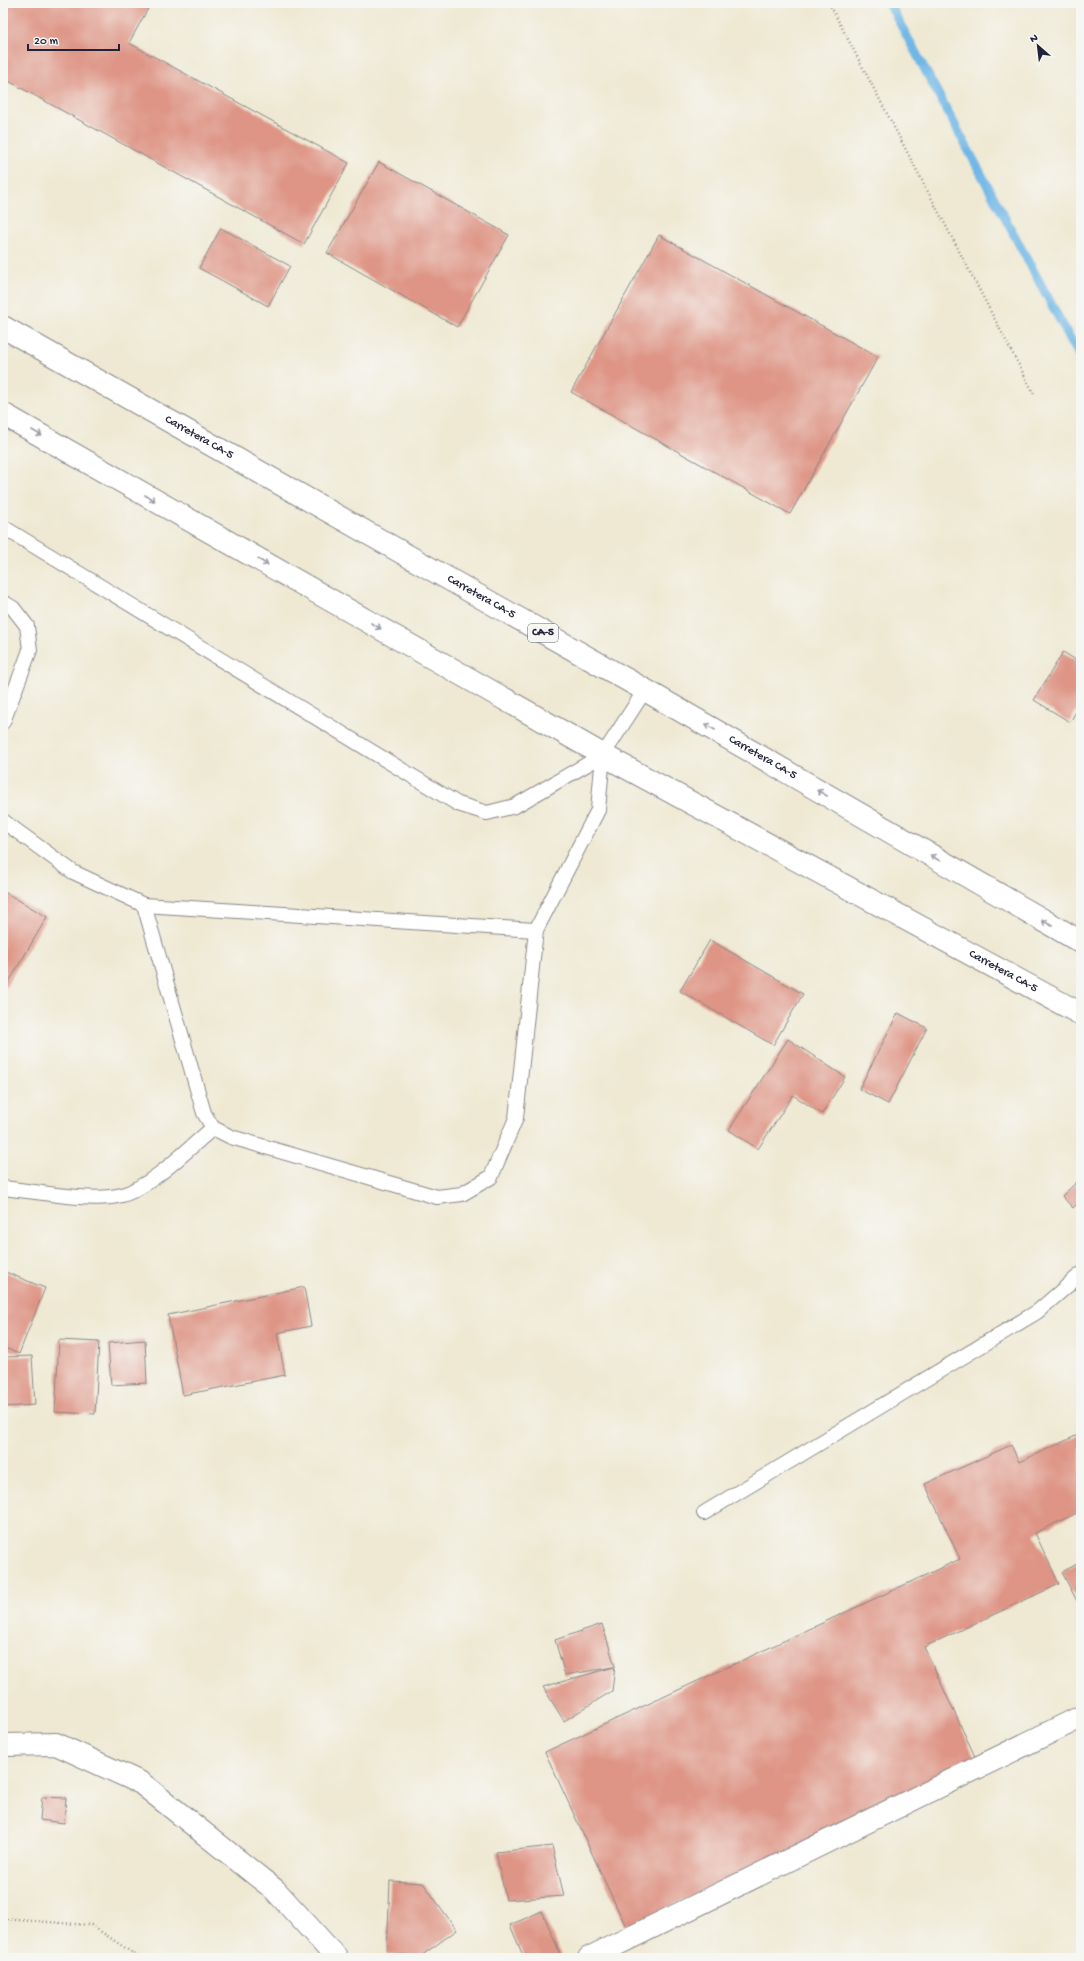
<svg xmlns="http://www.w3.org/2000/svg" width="1084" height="1961" font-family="'Gochi Hand',sans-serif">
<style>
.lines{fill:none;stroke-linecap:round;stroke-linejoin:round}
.stream{stroke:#6fb7e6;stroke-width:9}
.building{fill:#de9586}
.lane-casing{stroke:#888687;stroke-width:16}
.street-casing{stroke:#888687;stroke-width:24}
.highway-casing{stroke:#888687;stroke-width:24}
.path{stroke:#888687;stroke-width:2.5;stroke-dasharray:1 3;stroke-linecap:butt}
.lane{stroke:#fff;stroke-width:14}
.street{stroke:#fff;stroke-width:22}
.highway{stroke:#fff;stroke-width:22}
.oneway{stroke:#9c9ca7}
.labels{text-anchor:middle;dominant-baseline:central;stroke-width:3.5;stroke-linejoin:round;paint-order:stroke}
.shield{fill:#f6f6f2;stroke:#626272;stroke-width:1}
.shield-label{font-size:11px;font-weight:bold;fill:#22223b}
.street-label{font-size:12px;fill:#22223b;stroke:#f6f6f2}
</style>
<rect width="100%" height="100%" fill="#f6f6f2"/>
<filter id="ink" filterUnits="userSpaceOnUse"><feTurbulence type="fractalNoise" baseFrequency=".025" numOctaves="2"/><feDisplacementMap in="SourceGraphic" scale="8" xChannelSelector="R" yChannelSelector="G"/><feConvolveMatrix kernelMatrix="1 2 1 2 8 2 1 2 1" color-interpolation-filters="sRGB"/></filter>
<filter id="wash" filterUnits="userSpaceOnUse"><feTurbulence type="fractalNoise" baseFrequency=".012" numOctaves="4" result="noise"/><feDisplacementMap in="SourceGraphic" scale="16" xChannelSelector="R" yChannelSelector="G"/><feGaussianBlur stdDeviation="0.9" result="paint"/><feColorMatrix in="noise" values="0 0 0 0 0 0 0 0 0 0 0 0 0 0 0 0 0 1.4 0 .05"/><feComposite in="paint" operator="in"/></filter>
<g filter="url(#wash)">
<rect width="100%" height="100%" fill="#efe9d3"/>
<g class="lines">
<path class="stream" d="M889,3L1081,359"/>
</g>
<g id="blocks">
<g class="building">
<path d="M3,3H151L129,43L349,163L304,244L3,78Z"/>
<path d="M379,162L509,235L457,327L327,253Z"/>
<path d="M221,228L290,266L268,306L199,268Z"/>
<path d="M659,235L878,357L790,514L571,392Z"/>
<path d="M1063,652L1081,663V703L1070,722L1034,700Z"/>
<path d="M3,891L47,917L3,992Z"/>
<path d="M710,940L803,994L773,1045L680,991Z"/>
<path d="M898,1013L927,1028L888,1104L859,1089Z"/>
<path d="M788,1039L845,1077L822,1114L793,1095L758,1149L729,1130Z"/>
<path d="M1081,1178V1200L1073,1208L1062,1196Z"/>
<path d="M3,1271L45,1288L19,1354L3,1347Z"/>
<path d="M304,1287L311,1326L277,1333L285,1375L183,1395L168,1315Z"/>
<path d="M59,1340L99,1342L95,1414L55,1412Z"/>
<path d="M145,1340L147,1383L111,1385L108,1343Z"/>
<path d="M32,1356L35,1405L3,1407V1357Z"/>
<path d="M1080,1434L1081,1511L1035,1533L1059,1584L924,1647L978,1763L626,1927L545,1752L960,1559L925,1484L1011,1445L1019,1462Z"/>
<path d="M1081,1562V1609L1062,1572Z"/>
<path d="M602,1624L615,1666L612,1691L564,1721L543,1687L614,1667L565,1675L555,1640Z"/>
<path d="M42,1797L66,1798L64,1823L40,1820Z"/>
<path d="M552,1846L564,1896L506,1900L496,1852Z"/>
<path d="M390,1881L423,1883L457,1930L421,1956L387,1954Z"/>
<path d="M542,1911L562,1958H524L510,1925Z"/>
</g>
</g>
</g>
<g filter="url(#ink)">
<use href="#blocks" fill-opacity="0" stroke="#888687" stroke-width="1"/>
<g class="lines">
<defs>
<g id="lane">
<path d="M3,527L458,804L487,813L515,806L603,755"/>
<path d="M3,602L13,608L27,626L30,650L3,722"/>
<path d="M3,821L73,872L144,905L536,930"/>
<path d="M144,905L204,1113L213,1128L231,1137L437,1197L462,1194L491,1177L516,1118L536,930L598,810L603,755L645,690"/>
<path d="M3,1188C34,1191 93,1203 122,1195C151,1187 190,1147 213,1128"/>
<path d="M704,1513L1037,1312L1081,1274"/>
</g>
<g id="street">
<path d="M3,1745L56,1744L141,1783L275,1890L337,1958"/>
<path d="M589,1958L1081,1717"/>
</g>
<g id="highway">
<path id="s1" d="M3,327L645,690L1081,942"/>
<path id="s2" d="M3,414L603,755L1081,1014"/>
</g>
</defs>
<use href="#lane" class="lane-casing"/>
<use href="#street" class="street-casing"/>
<use href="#highway" class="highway-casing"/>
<g class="path">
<path d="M829,3L1034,394"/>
<path d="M3,1919L91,1925L140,1958"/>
</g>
<use href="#lane" class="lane"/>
<use href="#street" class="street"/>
<use href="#highway" class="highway"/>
</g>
<defs><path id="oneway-shaft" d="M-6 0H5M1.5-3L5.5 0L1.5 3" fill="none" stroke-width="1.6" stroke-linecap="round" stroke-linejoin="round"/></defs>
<g class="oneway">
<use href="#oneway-shaft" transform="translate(37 433) rotate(30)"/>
<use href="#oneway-shaft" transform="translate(150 498) rotate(30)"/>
<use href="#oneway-shaft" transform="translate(263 562) rotate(30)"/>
<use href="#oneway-shaft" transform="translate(376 626) rotate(30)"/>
<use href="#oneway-shaft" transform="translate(710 727) rotate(-150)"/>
<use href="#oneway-shaft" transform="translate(822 793) rotate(-150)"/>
<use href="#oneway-shaft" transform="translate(935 858) rotate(-150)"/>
<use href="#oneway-shaft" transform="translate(1047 923) rotate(-150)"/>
</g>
</g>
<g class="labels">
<rect class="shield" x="528" y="624" width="30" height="18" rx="3"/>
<g class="shield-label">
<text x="543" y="633">CA-5</text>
</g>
<g class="street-label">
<text stroke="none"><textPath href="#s1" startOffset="225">Carretera CA-5</textPath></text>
<text stroke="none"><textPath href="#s1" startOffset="549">Carretera CA-5</textPath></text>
<text stroke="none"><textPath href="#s1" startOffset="873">Carretera CA-5</textPath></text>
<text stroke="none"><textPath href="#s2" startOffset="1145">Carretera CA-5</textPath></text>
</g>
</g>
<rect width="1084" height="1961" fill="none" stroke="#f6f6f2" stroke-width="16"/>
<g transform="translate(1038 46) rotate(332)" stroke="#f6f6f2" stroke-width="3" paint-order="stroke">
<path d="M0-3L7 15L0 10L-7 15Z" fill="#22223b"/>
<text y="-6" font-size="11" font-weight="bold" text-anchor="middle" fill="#22223b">N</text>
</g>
<path d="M28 44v6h91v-6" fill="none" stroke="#22223b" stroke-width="2"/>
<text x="34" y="44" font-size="12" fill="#22223b" stroke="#f6f6f2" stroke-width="3" paint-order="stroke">20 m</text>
</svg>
